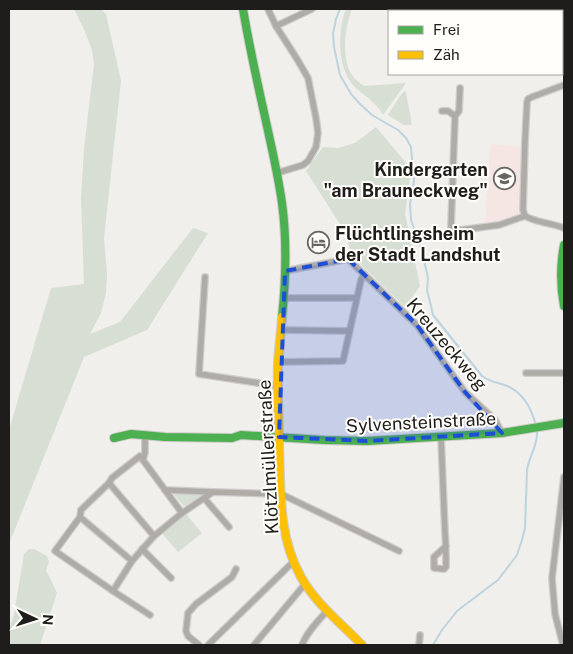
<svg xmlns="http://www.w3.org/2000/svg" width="573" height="654" font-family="'Public Sans',sans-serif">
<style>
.education{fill:#f6e6e3}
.green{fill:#d7ded4}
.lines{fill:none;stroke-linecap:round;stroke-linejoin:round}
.stream{stroke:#bdd3de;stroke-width:2}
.street-casing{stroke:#cecdcb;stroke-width:8}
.fast-casing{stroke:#cecdcb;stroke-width:10}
.slow-casing{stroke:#cecdcb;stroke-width:10}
.street{stroke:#afaca8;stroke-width:5.5}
.fast{stroke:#4caf50;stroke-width:8}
.slow{stroke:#ffc107;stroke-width:8}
.marked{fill:#1d4ed8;fill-opacity:0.2;stroke:#1d4ed8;stroke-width:4;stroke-dasharray:10 6;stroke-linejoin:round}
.labels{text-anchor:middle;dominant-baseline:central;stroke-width:4;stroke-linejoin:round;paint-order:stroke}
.poi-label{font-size:18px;font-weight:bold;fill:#1e1d1b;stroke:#fffefa;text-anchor:end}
.street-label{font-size:18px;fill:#1e1d1b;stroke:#fffefa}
</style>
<rect width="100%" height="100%" fill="#f0efec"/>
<path class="education" d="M490,144L521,146L519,212L516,217L485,225Z"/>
<g class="green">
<path d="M74,9H101L106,14L121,81L104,238L107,275L106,293L101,313L90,334L120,322L193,228L208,233L147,330L84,357L9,544V430L51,288L84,284L81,199L84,149L94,64L92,50L83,27Z"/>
<path d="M346,9H352C345,25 341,60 352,75C355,80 360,83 364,86L406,83L383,115C377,103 366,97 356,88C337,72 337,30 346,9Z"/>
<path d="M405,91L406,92L412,125H404L388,115L400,96Z"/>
<path d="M376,127L411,169L405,214L420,286L405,307L351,255L345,228L343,229L306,171L323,147L338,148L355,143Z"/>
<path d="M175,493L198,494L200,496L199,498L184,506L175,496Z"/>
<path d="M186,514L202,533L178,552L162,533Z"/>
<path d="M29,549H34L47,556L49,562L46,570L57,593L40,645H9V629L14,614L24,554Z"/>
</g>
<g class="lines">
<g class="stream">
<path d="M340,9L336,19L333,34L334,47L340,75L351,94L361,105L372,115L398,130L406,138L411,147L414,181L410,204L411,220L422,251L428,278L427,290L431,306L433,315L482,376C492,383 497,382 507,386C524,393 532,410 536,426"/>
<path d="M433,645L442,630L457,611L498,580L517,555L522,540L525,528L527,470C529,456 538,446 537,431"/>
</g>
<defs>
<g id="street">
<path d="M268,9L276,26L297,59L308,78L316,118L318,133L316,147L308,161L303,165L277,173"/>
<path d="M544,9V11"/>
<path d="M276,26L312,9"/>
<path d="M562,47L564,50"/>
<path d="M564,85L532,97L528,99L527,102L525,141L523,210L525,216C534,222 552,223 564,228"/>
<path d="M442,111H448L455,116L459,111L460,88"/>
<path d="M455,116L451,227L453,231L499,225L525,216"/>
<path d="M285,271L348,259L417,325L465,392L495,420L502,433"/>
<path d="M205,277L199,374L278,386"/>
<path d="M284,298H356"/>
<path d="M281,330L349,331"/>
<path d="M278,362L343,361L361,280L364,274"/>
<path d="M526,373H564"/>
<path d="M441,437L445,533C446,544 446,556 446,567L444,569L434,568V557L446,546"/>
<path d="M143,460L145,452V434"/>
<path d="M109,483L154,536"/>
<path d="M165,490L213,492"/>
<path d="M204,498L229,527"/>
<path d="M80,517L132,561"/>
<path d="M142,549L171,578"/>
<path d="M113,591L55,551L80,517L81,510L109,483L112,478L140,456L182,513"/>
<path d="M150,615L113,591L132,561L154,536L182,513L213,492L281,494L399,551"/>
<path d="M199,645L188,636L186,631L188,613L196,604L232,577L236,569"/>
<path d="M208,645L293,562"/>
<path d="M254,645L305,584"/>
<path d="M302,645C307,632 318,621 327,611"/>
<path d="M419,645L420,635"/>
<path d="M563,645L555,614L552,578L564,477"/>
</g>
<g id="fast">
<path d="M243,9C249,45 257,81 265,117C271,145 278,174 282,203C287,240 286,279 282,317"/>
<path d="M564,245C560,266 560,285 564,306"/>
<path d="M114,438L131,434L165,437L232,438L241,435L324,440L367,441L502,433L564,423"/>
</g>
<path id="slow" d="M282,317C281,332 279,347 278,362C277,390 279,419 279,446C281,492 278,536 301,577C316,604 341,623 362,645"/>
</defs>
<use href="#street" class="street-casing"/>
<use href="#fast" class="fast-casing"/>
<use href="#slow" class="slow-casing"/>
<use href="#street" class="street"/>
<use href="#fast" class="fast"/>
<use href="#slow" class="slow"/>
</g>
<path class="marked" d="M348,259L417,325L465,392L502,433L367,441L279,437L285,271Z"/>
<defs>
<symbol id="school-ring" viewBox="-11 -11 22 22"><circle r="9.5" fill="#fffefa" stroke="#686664" stroke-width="1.5"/><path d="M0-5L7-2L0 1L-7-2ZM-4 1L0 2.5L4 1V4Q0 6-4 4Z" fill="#686664"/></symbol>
<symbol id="hotel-ring" viewBox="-11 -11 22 22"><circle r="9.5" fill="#fffefa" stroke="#686664" stroke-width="1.5"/><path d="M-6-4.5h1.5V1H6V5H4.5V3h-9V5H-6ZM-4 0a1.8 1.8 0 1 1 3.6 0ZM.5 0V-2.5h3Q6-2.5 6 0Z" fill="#686664"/></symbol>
</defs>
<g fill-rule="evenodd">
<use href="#school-ring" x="492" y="166" width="25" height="25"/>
<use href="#hotel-ring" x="306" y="230" width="25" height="25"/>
</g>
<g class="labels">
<g class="poi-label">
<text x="488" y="169">Kindergarten<tspan x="488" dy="21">"am Brauneckweg"</tspan></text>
<text x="335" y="233" text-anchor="start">Flüchtlingsheim<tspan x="335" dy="21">der Stadt Landshut</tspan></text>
</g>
<g class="street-label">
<text transform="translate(447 344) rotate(50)">Kreuzeckweg</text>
<text transform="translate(421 422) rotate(-3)">Sylvensteinstraße</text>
<text transform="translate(268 457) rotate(-93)">Klötzlmüllerstraße</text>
</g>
</g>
<rect width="573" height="654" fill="none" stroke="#1e1d1b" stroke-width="20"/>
<rect x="388" y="10" width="175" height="65" fill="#fffefa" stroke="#a5a4a1"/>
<rect x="398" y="26" width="25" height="8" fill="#4caf50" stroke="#a5a4a1"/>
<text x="433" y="35" font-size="15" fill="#1e1d1b">Frei</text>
<rect x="398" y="51" width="25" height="8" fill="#ffc107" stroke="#a5a4a1"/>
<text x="433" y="60" font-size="15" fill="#1e1d1b">Zäh</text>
<g transform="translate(35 619) rotate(94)" stroke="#fffefa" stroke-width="4" paint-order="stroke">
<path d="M0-4L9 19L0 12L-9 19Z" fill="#1e1d1b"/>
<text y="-8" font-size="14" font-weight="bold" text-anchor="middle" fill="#1e1d1b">N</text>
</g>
</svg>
